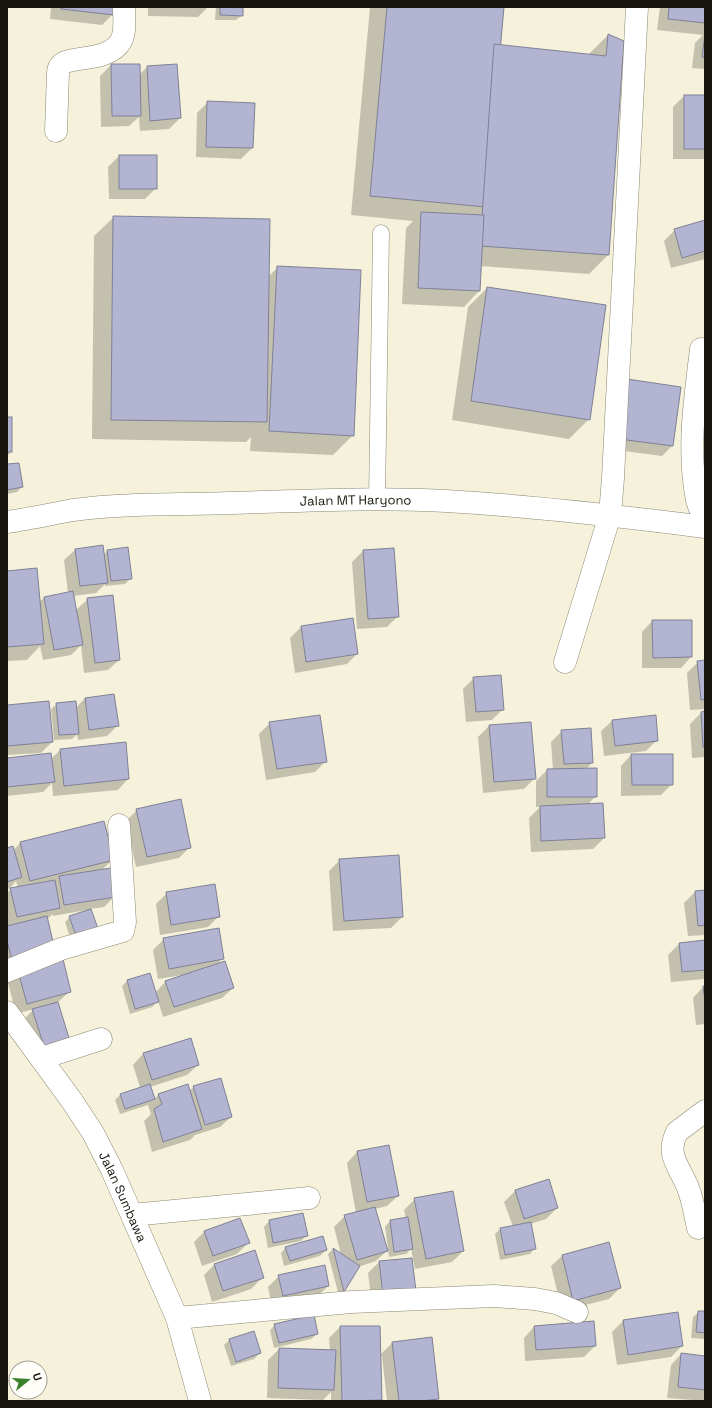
<svg xmlns="http://www.w3.org/2000/svg" width="712" height="1408" font-family="'Space Grotesk',sans-serif">
<style>
.shadow{fill:#0003}
.building{fill:#b2b4d2;stroke:#7f8195}
.lines{fill:none;stroke-linecap:round;stroke-linejoin:round}
.service-casing{stroke:#8b8772;stroke-width:17}
.minor-casing{stroke:#8b8772;stroke-width:23}
.secondary-casing{stroke:#8b8772;stroke-width:23}
.service{stroke:#fff;stroke-width:16}
.minor{stroke:#fff;stroke-width:22}
.secondary{stroke:#fff;stroke-width:22}
.labels{text-anchor:middle;dominant-baseline:central;stroke-width:3.5;stroke-linejoin:round;paint-order:stroke}
.street-label{font-size:13px;fill:#17150d;stroke:#fffef9}
</style>
<rect width="100%" height="100%" fill="#f6f1da"/>
<g class="shadow">
<path d="M51,7H114L113,14L102,25L50,19Z"/>
<path d="M148,7H208L198,17L148,16Z"/>
<path d="M216,7H242V15L236,20H215Z"/>
<path d="M370,7H503L500,46L588,55L608,35V255L589,274L480,266L479,291L464,307L402,304L406,228L413,221L351,215Z"/>
<path d="M660,7H705V69L692,68L695,43L703,35L657,30Z"/>
<path d="M111,65L139,75L147,67L176,65L180,118L169,129L140,131L139,117L129,126L101,127L100,76Z"/>
<path d="M684,96H705V159H673V107Z"/>
<path d="M208,102L252,148L241,159L196,157L197,113Z"/>
<path d="M119,156L156,188L145,199H109L108,167Z"/>
<path d="M114,217L268,277L278,267L353,435L333,455L250,451L251,437L246,442L92,439L94,236Z"/>
<path d="M705,221V259L671,268L664,241L675,230Z"/>
<path d="M487,288L589,419L569,439L452,420L468,307Z"/>
<path d="M617,391L672,446L662,456L609,449Z"/>
<path d="M7,418L11,452L7,456Z"/>
<path d="M7,465L22,487L17,492L7,494Z"/>
<path d="M75,550L104,555L107,551L131,578L125,584L105,586V584L96,593L73,596L75,611L88,599L119,660L108,670L84,673L81,645L71,655L43,660L40,646L27,660L7,661V572L39,602L44,598L68,593L64,560Z"/>
<path d="M363,551L398,616L387,627L357,629L352,562Z"/>
<path d="M352,620L357,654L347,664L295,673L290,638L301,627Z"/>
<path d="M652,621L691,657L681,668H642V632Z"/>
<path d="M705,661V709L690,710L687,673L698,662Z"/>
<path d="M474,678L503,709L492,720L466,722L463,689Z"/>
<path d="M114,695L118,725L107,736L78,740L77,734L72,739L54,740L51,709L57,704L76,708L85,698Z"/>
<path d="M7,706L52,742L41,753L7,755Z"/>
<path d="M705,712V757L692,758L690,724L701,713Z"/>
<path d="M612,721L657,740L646,751L604,756L601,731Z"/>
<path d="M270,723L326,761L315,772L266,780L259,734Z"/>
<path d="M489,726L535,778L524,789L483,793L478,737Z"/>
<path d="M562,731L592,763L585,770L596,796L587,805L604,838L593,849L531,852L529,818L540,807H536V781L547,770H553L551,742Z"/>
<path d="M60,750L128,779L118,790L53,796L52,783L43,792L7,796V759H51Z"/>
<path d="M631,755L672,784L661,795L621,796V766Z"/>
<path d="M137,810L190,847L179,858L136,867L126,821Z"/>
<path d="M20,843L113,859L102,870L115,896L104,907L90,909L73,946L65,922L70,917L87,911V910L53,916V914L47,919L7,965V893L11,889L18,888L16,881L10,888L7,889V849L13,851Z"/>
<path d="M340,860L402,917L391,928L333,931L329,871Z"/>
<path d="M705,891V935L688,936L684,903L695,892Z"/>
<path d="M167,893L219,916L208,927L160,935L156,904Z"/>
<path d="M164,939L223,958L216,965L233,988L222,998L163,1017L158,1001L152,1007L130,1014L122,986L127,981L155,993L166,981L183,976V975L158,979L153,950Z"/>
<path d="M705,941V979L671,982L668,955L679,944Z"/>
<path d="M19,972L70,991L57,1003L68,1038L33,1056L22,1021L34,1009L16,1014L8,983Z"/>
<path d="M703,987H705V1024L696,1025L693,998Z"/>
<path d="M143,1054L198,1065L187,1075L150,1087L154,1099L159,1094L189,1091L194,1087L231,1117L220,1127L195,1135L190,1140L152,1152L144,1121L151,1114L148,1105L120,1114L115,1100L120,1095L140,1087L133,1065Z"/>
<path d="M357,1152L398,1196L387,1206L375,1209L387,1249L388,1248L385,1227L390,1221L406,1219L404,1210L415,1199L463,1251L452,1262L415,1269L411,1249L406,1254L389,1257L388,1250L376,1261L358,1267L343,1292L339,1296L328,1254L333,1249L341,1255L334,1227L345,1216L356,1213L347,1163Z"/>
<path d="M515,1191L557,1208L546,1219L530,1224L535,1248L530,1254L500,1260L495,1234L500,1229L513,1227L504,1202Z"/>
<path d="M302,1214L306,1236L301,1241L268,1248L264,1227L269,1221Z"/>
<path d="M205,1231L248,1243L237,1254L202,1266L194,1242Z"/>
<path d="M286,1247L326,1250L320,1256L284,1266L281,1253Z"/>
<path d="M562,1256L620,1288L609,1299L562,1311L551,1266Z"/>
<path d="M412,1259L372,1305L368,1273L379,1262Z"/>
<path d="M214,1265L262,1278L251,1289L212,1302L204,1275Z"/>
<path d="M279,1276L328,1286L317,1297L272,1307L268,1287Z"/>
<path d="M699,1312H705V1339L691,1338L693,1317Z"/>
<path d="M623,1321L682,1346L671,1357L617,1365L612,1332Z"/>
<path d="M275,1325L317,1334L311,1339L274,1348L270,1330Z"/>
<path d="M340,1327L380,1355L392,1343L438,1398L435,1401H387L382,1356H380L381,1399L380,1401H331V1392L323,1400L267,1398L268,1360L279,1349L330,1351L329,1338Z"/>
<path d="M534,1327L595,1346L584,1357L525,1361L524,1338Z"/>
<path d="M253,1332L260,1353L254,1359L231,1366L224,1345L229,1340Z"/>
<path d="M681,1354L705,1357V1401L667,1398L671,1365Z"/>
</g>
<g class="building">
<path d="M61,7H115L114,15L61,9Z"/>
<path d="M220,7H243V16L220,15Z"/>
<path d="M387,7H504L486,207L370,196Z"/>
<path d="M669,7H705V23L668,19Z"/>
<path d="M608,34L624,41L609,255L480,246L494,44L606,56Z"/>
<path d="M705,34V57H702Z"/>
<path d="M111,64H140L141,116H112Z"/>
<path d="M177,64L181,118L150,121L147,66Z"/>
<rect x="684" y="95" width="21" height="54"/>
<path d="M207,101L255,103L253,148L206,147Z"/>
<rect x="119" y="155" width="38" height="34"/>
<path d="M421,212L484,215L480,291L418,288Z"/>
<path d="M113,216L270,219L267,422L111,420Z"/>
<path d="M705,220V251L682,258L674,229Z"/>
<path d="M277,266L361,270L354,436L269,431Z"/>
<path d="M487,287L606,305L590,420L471,401Z"/>
<path d="M627,379L681,387L673,446L619,439Z"/>
<rect x="7" y="417" width="5" height="35"/>
<path d="M19,463L23,487L7,490V464Z"/>
<path d="M103,545L108,583L80,586L75,549Z"/>
<path d="M128,547L132,579L111,581L107,550Z"/>
<path d="M394,548L399,617L368,619L363,550Z"/>
<path d="M37,568L44,644L7,647V571Z"/>
<path d="M73,591L83,645L54,650L44,597Z"/>
<path d="M113,595L120,660L95,663L87,598Z"/>
<path d="M353,618L358,654L306,662L301,626Z"/>
<path d="M652,620H692V657L653,658Z"/>
<path d="M705,660V699L701,700L697,661Z"/>
<path d="M501,675L504,710L476,712L473,677Z"/>
<path d="M114,694L119,726L89,730L85,698Z"/>
<path d="M49,701L53,742L7,746V705Z"/>
<path d="M76,701L79,734L59,735L56,703Z"/>
<path d="M705,711V747H703L701,712Z"/>
<path d="M320,715L327,762L277,769L269,722Z"/>
<path d="M656,715L658,741L615,746L612,720Z"/>
<path d="M531,722L536,779L494,782L489,725Z"/>
<path d="M591,728L593,763L564,764L561,730Z"/>
<path d="M126,742L129,779L64,786L60,749Z"/>
<path d="M51,753L55,782L7,787V758Z"/>
<path d="M631,754H673V785H632Z"/>
<path d="M597,768V797H547V769Z"/>
<path d="M181,799L191,848L147,857L136,809Z"/>
<path d="M603,803L605,838L541,841L540,806Z"/>
<path d="M104,821L114,860L30,881L20,842Z"/>
<path d="M13,846L22,877L7,882V848Z"/>
<path d="M399,855L403,917L344,921L339,859Z"/>
<path d="M111,868L116,897L64,905L59,876Z"/>
<path d="M55,880L60,908L17,917L10,888Z"/>
<path d="M215,884L220,917L171,925L166,892Z"/>
<path d="M705,890V925L698,926L695,891Z"/>
<path d="M91,909L100,934L78,941L69,916Z"/>
<path d="M47,916L54,946L11,957L7,940V926Z"/>
<path d="M219,928L224,959L169,969L163,938Z"/>
<path d="M705,940V970L682,972L679,943Z"/>
<path d="M63,959L71,992L27,1004L18,971Z"/>
<path d="M225,961L234,988L174,1007L165,981Z"/>
<path d="M150,973L159,1002L135,1009L127,980Z"/>
<path d="M703,986H705V1002Z"/>
<path d="M58,1002L69,1038L44,1046L32,1009Z"/>
<path d="M191,1038L199,1065L152,1080L143,1053Z"/>
<path d="M221,1078L232,1117L205,1125L193,1086Z"/>
<path d="M150,1084L155,1099L125,1109L120,1094Z"/>
<path d="M188,1084L202,1129L163,1142L154,1109L162,1104L158,1094Z"/>
<path d="M389,1145L399,1196L367,1202L357,1151Z"/>
<path d="M549,1179L558,1208L524,1219L515,1190Z"/>
<path d="M453,1191L464,1251L426,1259L414,1198Z"/>
<path d="M375,1207L388,1251L357,1260L344,1215Z"/>
<path d="M303,1213L308,1236L273,1243L269,1220Z"/>
<path d="M408,1217L413,1249L394,1252L390,1220Z"/>
<path d="M240,1218L250,1243L213,1256L204,1231Z"/>
<path d="M531,1222L536,1249L505,1255L500,1228Z"/>
<path d="M323,1236L327,1250L290,1261L285,1247Z"/>
<path d="M609,1242L621,1288L573,1301L562,1255Z"/>
<path d="M333,1248L360,1266L344,1292Z"/>
<path d="M255,1250L264,1278L223,1291L214,1264Z"/>
<path d="M412,1258L416,1291L383,1295L379,1261Z"/>
<path d="M325,1265L329,1286L283,1296L278,1275Z"/>
<path d="M698,1311H705V1333L696,1332Z"/>
<path d="M678,1312L683,1346L628,1355L623,1320Z"/>
<path d="M314,1315L318,1334L279,1343L274,1324Z"/>
<path d="M594,1321L596,1346L536,1350L534,1326Z"/>
<path d="M340,1326H380L382,1400L342,1401Z"/>
<path d="M254,1331L261,1353L236,1362L229,1339Z"/>
<path d="M432,1337L439,1399L420,1401H399L392,1342Z"/>
<path d="M279,1348L336,1350L334,1390L278,1388Z"/>
<path d="M681,1353L705,1356V1390L678,1387Z"/>
</g>
<g class="lines">
<defs>
<path id="service" d="M377,500L381,233"/>
<g id="minor">
<path d="M56,131L58,73C58,70 59,67 61,65C65,61 73,60 79,59C93,57 113,55 121,41C126,32 124,17 124,7"/>
<path d="M701,349C695,399 687,450 697,500C699,507 702,514 705,520"/>
<path d="M565,662L610,515L613,478L637,7"/>
<path d="M7,971L61,949L123,931L125,922L119,825"/>
<path id="s1" d="M7,1012L72,1101L93,1133L112,1170L177,1318L200,1401"/>
<path d="M42,1058L101,1039"/>
<path d="M132,1215L309,1198"/>
<path d="M698,1228C695,1215 693,1200 688,1188C680,1167 665,1155 677,1132L705,1111"/>
<path d="M177,1318L351,1302L494,1296L535,1299L556,1303L577,1312"/>
</g>
<g id="secondary">
<path id="s2" d="M7,522C29,519 51,514 73,510C124,503 176,505 228,503C300,501 373,497 446,501C532,506 619,516 705,527"/>
</g>
</defs>
<use href="#service" class="service-casing"/>
<use href="#minor" class="minor-casing"/>
<use href="#secondary" class="secondary-casing"/>
<use href="#service" class="service"/>
<use href="#minor" class="minor"/>
<use href="#secondary" class="secondary"/>
</g>
<g class="labels">
<g class="street-label">
<text stroke="none"><textPath href="#s2" startOffset="350">Jalan MT Haryono</textPath></text>
<text stroke="none"><textPath href="#s1" startOffset="219">Jalan Sumbawa</textPath></text>
</g>
</g>
<rect width="712" height="1408" fill="none" stroke="#17150d" stroke-width="16"/>
<g transform="translate(28 1380) rotate(72)"><circle r="19" fill="#fffef9" stroke="#a2a19b"/>
<path d="M0-3L7 15L0 10L-7 15Z" fill="#388128"/>
<text y="-6" font-size="11" font-weight="bold" text-anchor="middle" fill="#17150d">U</text>
</g>
</svg>
